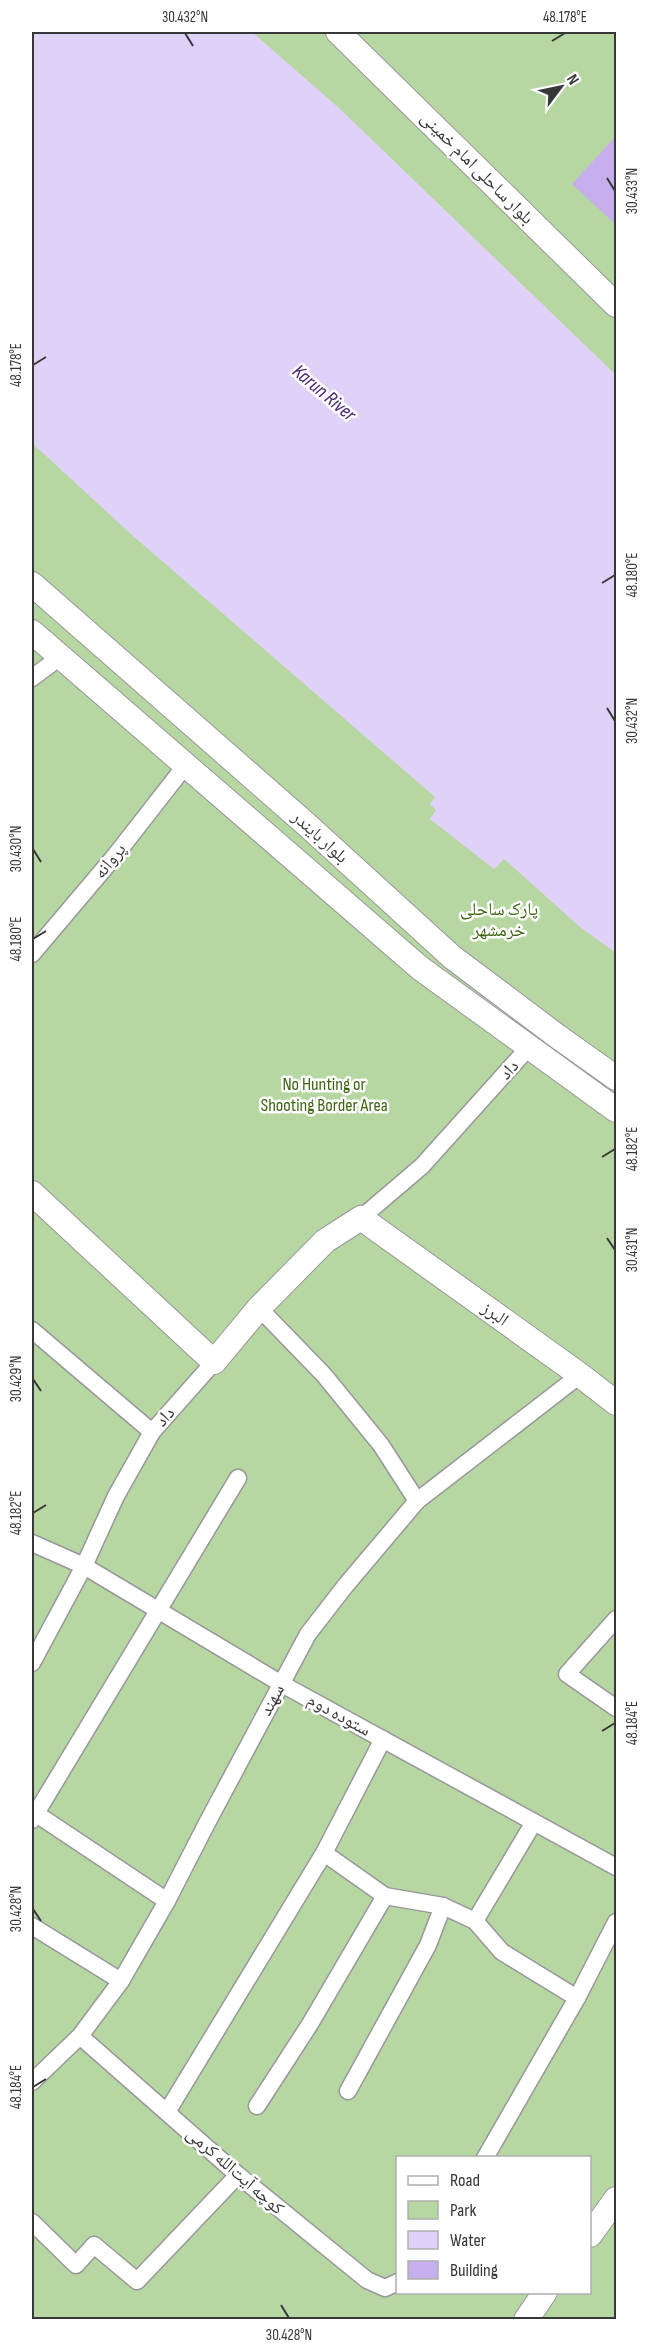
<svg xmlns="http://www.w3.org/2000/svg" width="648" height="2351" font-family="'Sofia Sans Condensed','Noto Naskh Arabic',sans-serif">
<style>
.green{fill:#b6d7a1;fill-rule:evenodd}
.water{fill:#e0d1f8}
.building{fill:#c7afed}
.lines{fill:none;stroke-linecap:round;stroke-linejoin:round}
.street-casing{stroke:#98979a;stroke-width:19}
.secondary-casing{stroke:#98979a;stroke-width:26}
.street{stroke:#fff;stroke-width:16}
.secondary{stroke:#fff;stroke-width:24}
.ticks{fill:none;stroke:#383738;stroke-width:2}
.labels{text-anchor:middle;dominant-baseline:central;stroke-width:5;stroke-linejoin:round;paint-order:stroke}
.street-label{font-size:18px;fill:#383738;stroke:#fff}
.park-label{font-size:18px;fill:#3b6510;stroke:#fff}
.water-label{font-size:20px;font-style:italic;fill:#492870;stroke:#fff}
.neatline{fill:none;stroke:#383738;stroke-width:2}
.ticks-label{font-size:15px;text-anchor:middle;fill:#383738}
</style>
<rect width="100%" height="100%" fill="#f6f5f8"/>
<path class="green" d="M32,32H616V2319L32,2320ZM398,2158H590V2292H398Z"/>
<path class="water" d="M32,32H252L339,108L616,375V953L580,927L504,859L494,869L430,819L436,810L430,804L435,797L133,536L32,443Z"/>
<path class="building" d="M616,136V225L572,184Z"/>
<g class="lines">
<defs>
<g id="street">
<path d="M32,678L60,657"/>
<path d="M32,954L114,857L185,766"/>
<path d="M361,1218L422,1166L529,1047"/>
<path d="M259,1308L324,1375L381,1445L417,1501"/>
<path d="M32,1330L152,1432"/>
<path d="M32,1543L84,1566L280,1683L616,1867"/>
<path d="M616,1619L567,1674L616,1708"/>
<path d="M32,1663L84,1566L116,1496L152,1432L214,1362"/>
<path d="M32,1811L167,1901"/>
<path d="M32,1820L238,1478"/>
<path d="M324,1853L385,1896L443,1906L475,1921L502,1952L577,1998"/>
<path d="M475,1921L534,1822"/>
<path d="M32,1926L121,1981"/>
<path d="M80,2036L238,2175L367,2280L385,2288L398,2282"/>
<path d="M32,2082L80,2036L121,1981L167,1901L207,1823L308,1634L346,1585L417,1501L580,1375"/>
<path d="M348,2091L428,1945L443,1906"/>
<path d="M257,2106L310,2024L385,1896"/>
<path d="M167,2112L324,1853L383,1739"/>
<path d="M485,2158L577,1998L616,1922"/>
<path d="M32,2222L76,2265L94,2245L137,2281L238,2175"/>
</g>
<g id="secondary">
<path d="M338,32L616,305"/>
<path d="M32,584L306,824L452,957L557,1036L616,1078"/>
<path d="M32,632L420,968L616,1110"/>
<path d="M32,1193L214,1362L259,1308L325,1241L361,1218L580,1375L616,1403"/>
<path d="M590,2235L616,2199"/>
<path d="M526,2320L545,2292"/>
</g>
</defs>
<use href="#street" class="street-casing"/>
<use href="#secondary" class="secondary-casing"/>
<use href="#street" class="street"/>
<use href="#secondary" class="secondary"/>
</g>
<path class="ticks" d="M185,33L193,46M552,41L565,33M607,178L615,191M33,365L46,357M602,583L615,575M607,708L615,721M33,849L41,862M33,939L46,931M602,1157L615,1149M607,1238L615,1250M33,1379L41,1391M33,1513L46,1505M602,1731L615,1723M33,1909L41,1921M33,2087L46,2079M281,2305L289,2318"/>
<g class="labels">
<g class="street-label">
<text transform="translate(477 168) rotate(45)">بلوار ساحلی امام خمینی</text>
<text transform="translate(320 837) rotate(42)">بلوار بایندر</text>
<text transform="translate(110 861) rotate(-51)">پروانه</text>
<text transform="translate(509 1070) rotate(-48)">داد</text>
<text transform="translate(495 1314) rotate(35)">البرز</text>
<text transform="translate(165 1417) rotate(-48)">داد</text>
<text transform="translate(272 1700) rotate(-62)">سهند</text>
<text transform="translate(339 1715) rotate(29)">ستوده دوم</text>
<text transform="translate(235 2171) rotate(41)">کوچه آیت‌الله کرمی</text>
</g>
<g class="park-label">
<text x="499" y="909">پارک ساحلی<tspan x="499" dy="21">خرمشهر</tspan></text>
<text x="324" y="1084">No Hunting or<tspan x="324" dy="21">Shooting Border Area</tspan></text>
</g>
<g class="water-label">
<text transform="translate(324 393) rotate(40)">Karun River</text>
</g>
</g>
<rect width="648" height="2351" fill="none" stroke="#ffffff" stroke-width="66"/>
<rect x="396" y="2156" width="195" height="138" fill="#ffffff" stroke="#afafaf" stroke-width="1.5"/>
<rect x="408" y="2176" width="30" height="9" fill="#ffffff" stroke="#afafaf" stroke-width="1.5"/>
<text x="450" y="2186" font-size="18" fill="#383738">Road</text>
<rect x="408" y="2201" width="30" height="18" fill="#b6d7a1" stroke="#afafaf" stroke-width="1.5"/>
<text x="450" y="2216" font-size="18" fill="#383738">Park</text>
<rect x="408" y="2231" width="30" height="18" fill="#e0d1f8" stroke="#afafaf" stroke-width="1.5"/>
<text x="450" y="2246" font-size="18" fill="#383738">Water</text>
<rect x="408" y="2261" width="30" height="18" fill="#c7afed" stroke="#afafaf" stroke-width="1.5"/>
<text x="450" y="2276" font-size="18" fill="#383738">Building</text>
<g transform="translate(561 87) rotate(58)" stroke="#ffffff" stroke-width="4.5" paint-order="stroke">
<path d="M0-4.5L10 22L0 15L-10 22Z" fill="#383738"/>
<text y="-9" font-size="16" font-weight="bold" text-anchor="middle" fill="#383738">N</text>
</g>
<rect x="33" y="33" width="582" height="2285" class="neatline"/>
<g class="ticks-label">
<text x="185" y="22">30.432°N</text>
<text x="565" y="22">48.178°E</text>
<text transform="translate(632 191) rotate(-90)" y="5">30.433°N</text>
<text transform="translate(16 365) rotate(-90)" y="5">48.178°E</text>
<text transform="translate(632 575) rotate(-90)" y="5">48.180°E</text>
<text transform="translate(632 721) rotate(-90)" y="5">30.432°N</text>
<text transform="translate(16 849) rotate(-90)" y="5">30.430°N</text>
<text transform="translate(16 939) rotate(-90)" y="5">48.180°E</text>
<text transform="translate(632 1149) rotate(-90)" y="5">48.182°E</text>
<text transform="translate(632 1250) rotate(-90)" y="5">30.431°N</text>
<text transform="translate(16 1379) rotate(-90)" y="5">30.429°N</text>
<text transform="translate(16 1513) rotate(-90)" y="5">48.182°E</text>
<text transform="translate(632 1723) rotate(-90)" y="5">48.184°E</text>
<text transform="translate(16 1909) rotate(-90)" y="5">30.428°N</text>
<text transform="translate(16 2087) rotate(-90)" y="5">48.184°E</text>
<text x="289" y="2340">30.428°N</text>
</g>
</svg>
